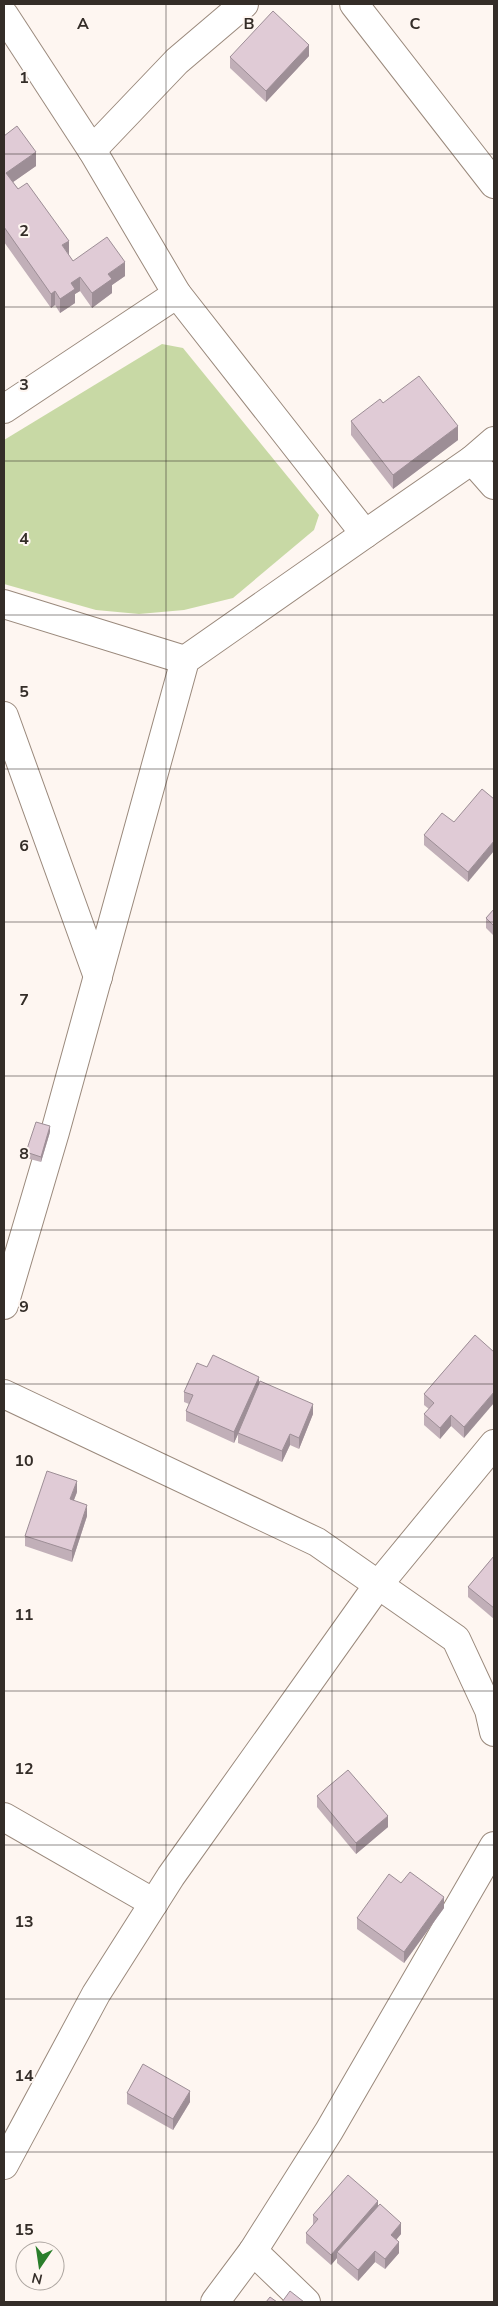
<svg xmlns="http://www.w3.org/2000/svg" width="498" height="2306" font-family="'Nunito Sans',sans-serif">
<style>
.green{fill:#c8d9a5}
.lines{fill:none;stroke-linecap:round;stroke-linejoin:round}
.minor-casing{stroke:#9a897c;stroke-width:30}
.minor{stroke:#fff;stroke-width:28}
.wall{fill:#c1afb8}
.shaded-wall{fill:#9d8e96}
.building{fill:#e0cbd6;stroke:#9d8e96}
.grid{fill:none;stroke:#342d28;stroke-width:1;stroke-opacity:0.55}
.grid-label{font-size:16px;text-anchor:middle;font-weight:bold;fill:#342d28;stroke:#fef6f1;stroke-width:4;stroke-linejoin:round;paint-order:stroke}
</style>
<rect width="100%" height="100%" fill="#fef6f1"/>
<path class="green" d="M162,344L183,348L319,515L314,530L233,598L184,610L139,614L96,610L4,584V440Z"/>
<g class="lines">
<defs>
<g id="minor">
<path d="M244,4L177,61L92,150L177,294L365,534L472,460"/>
<path d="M354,4L494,184"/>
<path d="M4,15L92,150"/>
<path d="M4,409L177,294"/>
<path d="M494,441L472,460L494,485"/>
<path d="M4,604L185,660"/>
<path d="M4,716L98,977"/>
<path d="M4,1305L55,1132L185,660L365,534"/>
<path d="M4,1394L317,1542L456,1639L489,1710L494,1732"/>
<path d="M4,1817L154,1903"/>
<path d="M4,2165L96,1994L171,1876L378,1585L494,1444"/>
<path d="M215,2302L253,2251"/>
<path d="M306,2302L253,2251L329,2131L494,1846"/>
</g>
</defs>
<use href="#minor" class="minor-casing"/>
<use href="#minor" class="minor"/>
</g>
<g class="wall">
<path d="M309,56L266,102L230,68V57Z"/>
<path d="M4,136L36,166L13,182L73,261L125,276L112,285V293L92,308L80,291L75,294V303L60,313L55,305L51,308L4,242Z"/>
<path d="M383,403L458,440L393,489L351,435V421Z"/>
<path d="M494,799L468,882L424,845V835L454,822Z"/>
<path d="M494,909V936L486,928V918Z"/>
<path d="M50,1132L41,1162L26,1158V1152Z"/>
<path d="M475,1335L464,1438L451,1426L440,1439L424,1425V1414L429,1409L424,1405V1394Z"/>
<path d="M207,1367L259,1383L313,1414L299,1449L290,1445L282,1462L238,1443V1434L234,1443L186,1421V1411L189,1404L184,1402V1392Z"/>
<path d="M77,1492L74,1500L87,1516L72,1562L25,1546V1536Z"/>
<path d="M494,1556V1619L468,1597V1587Z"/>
<path d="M317,1796L388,1827L356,1854L317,1807Z"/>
<path d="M401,1883L444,1908L404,1963L357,1929V1918Z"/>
<path d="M127,2093L190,2102L173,2130L127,2104Z"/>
<path d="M378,2206L401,2234L396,2240L399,2253L385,2269L375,2262L358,2281L337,2263V2258L331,2265L306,2243V2233L313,2225V2215Z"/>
</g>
<g class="shaded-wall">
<path d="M309,45V56L266,102V91Z"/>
<path d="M36,152V166L6,187V173Z"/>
<path d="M69,241V255L62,245Z"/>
<path d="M125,262V276L112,285V293L92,308V293L108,274Z"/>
<path d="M80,277V291L75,294V303L60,313V299L71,283Z"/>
<path d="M55,291V305L51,308V294Z"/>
<path d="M458,426V440L393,489V475Z"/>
<path d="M494,841V851L468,882V872Z"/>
<path d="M50,1126V1132L41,1162V1157Z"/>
<path d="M259,1377V1387L234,1443V1432Z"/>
<path d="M494,1392V1403L464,1438V1427Z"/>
<path d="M313,1404V1414L299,1449V1438Z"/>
<path d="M451,1415V1426L440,1439V1428Z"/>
<path d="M290,1434V1445L282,1462V1451Z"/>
<path d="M77,1481V1492L70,1510V1499Z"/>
<path d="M87,1505V1516L72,1562V1551Z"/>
<path d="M388,1816V1827L356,1854V1843Z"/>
<path d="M444,1897V1908L404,1963V1952Z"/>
<path d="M190,2091V2102L173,2130V2119Z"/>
<path d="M378,2201V2212L337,2252V2258L331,2265V2255Z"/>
<path d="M401,2223V2234L391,2246V2235Z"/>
<path d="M399,2242V2253L385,2269V2259Z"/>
<path d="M375,2251V2262L358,2281V2270Z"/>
</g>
<g class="building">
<path d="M273,11L309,45L266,91L230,57Z"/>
<path d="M17,126L36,152L6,173L18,189L27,183L69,241L62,245L73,261L107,237L125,262L108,274L112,279L92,293L80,277L71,283L75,289L60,299L55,291L51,294L4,227V136Z"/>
<path d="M419,376L458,426L393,475L351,421L380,399L383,403Z"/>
<path d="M482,789L494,799V841L468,872L424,835L442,813L454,822Z"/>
<path d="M494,909V926L486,918Z"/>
<path d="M36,1122L50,1126L41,1157L26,1152Z"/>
<path d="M475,1335L494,1352V1392L464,1427L451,1415L440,1428L424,1414L434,1403L424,1394Z"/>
<path d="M213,1355L259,1377L234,1432L186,1411L193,1395L184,1392L197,1363L207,1367Z"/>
<path d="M260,1381L313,1404L299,1438L290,1434L282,1451L238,1433Z"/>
<path d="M47,1471L77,1481L70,1499L87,1505L72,1551L25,1536Z"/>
<path d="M494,1556V1608L468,1587Z"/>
<path d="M348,1770L388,1816L356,1843L317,1796Z"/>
<path d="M410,1872L444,1897L404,1952L357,1918L389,1874L401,1883Z"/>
<path d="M143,2064L190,2091L173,2119L127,2093Z"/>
<path d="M348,2175L378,2201L331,2255L306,2233L318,2219L313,2215Z"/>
<path d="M380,2204L401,2223L391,2235L399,2242L385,2259L375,2251L358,2270L337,2252Z"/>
<path d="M290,2291L304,2302H282Z"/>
<path d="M270,2297L277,2302H266Z"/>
</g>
<path class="grid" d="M166,4V2302M332,4V2302M4,154H494M4,307H494M4,461H494M4,615H494M4,769H494M4,922H494M4,1076H494M4,1230H494M4,1384H494M4,1537H494M4,1691H494M4,1845H494M4,1999H494M4,2152H494"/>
<g class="grid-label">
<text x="83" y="29">A</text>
<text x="249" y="29">B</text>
<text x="415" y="29">C</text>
<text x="24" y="83">1</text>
<text x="24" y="236">2</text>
<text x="24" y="390">3</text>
<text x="24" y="544">4</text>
<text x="24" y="697">5</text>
<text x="24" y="851">6</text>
<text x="24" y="1005">7</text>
<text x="24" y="1159">8</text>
<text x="24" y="1312">9</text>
<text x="24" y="1466">10</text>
<text x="24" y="1620">11</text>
<text x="24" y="1774">12</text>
<text x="24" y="1927">13</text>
<text x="24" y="2081">14</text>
<text x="24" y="2235">15</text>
</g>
<rect width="498" height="2306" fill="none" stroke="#342d28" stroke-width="10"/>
<g transform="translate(40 2266) rotate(193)"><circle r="24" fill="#fef6f1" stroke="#ada6a1"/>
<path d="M0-4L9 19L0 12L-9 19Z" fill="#2a7e2b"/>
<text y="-8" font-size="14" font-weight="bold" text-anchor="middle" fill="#342d28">N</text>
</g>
</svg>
